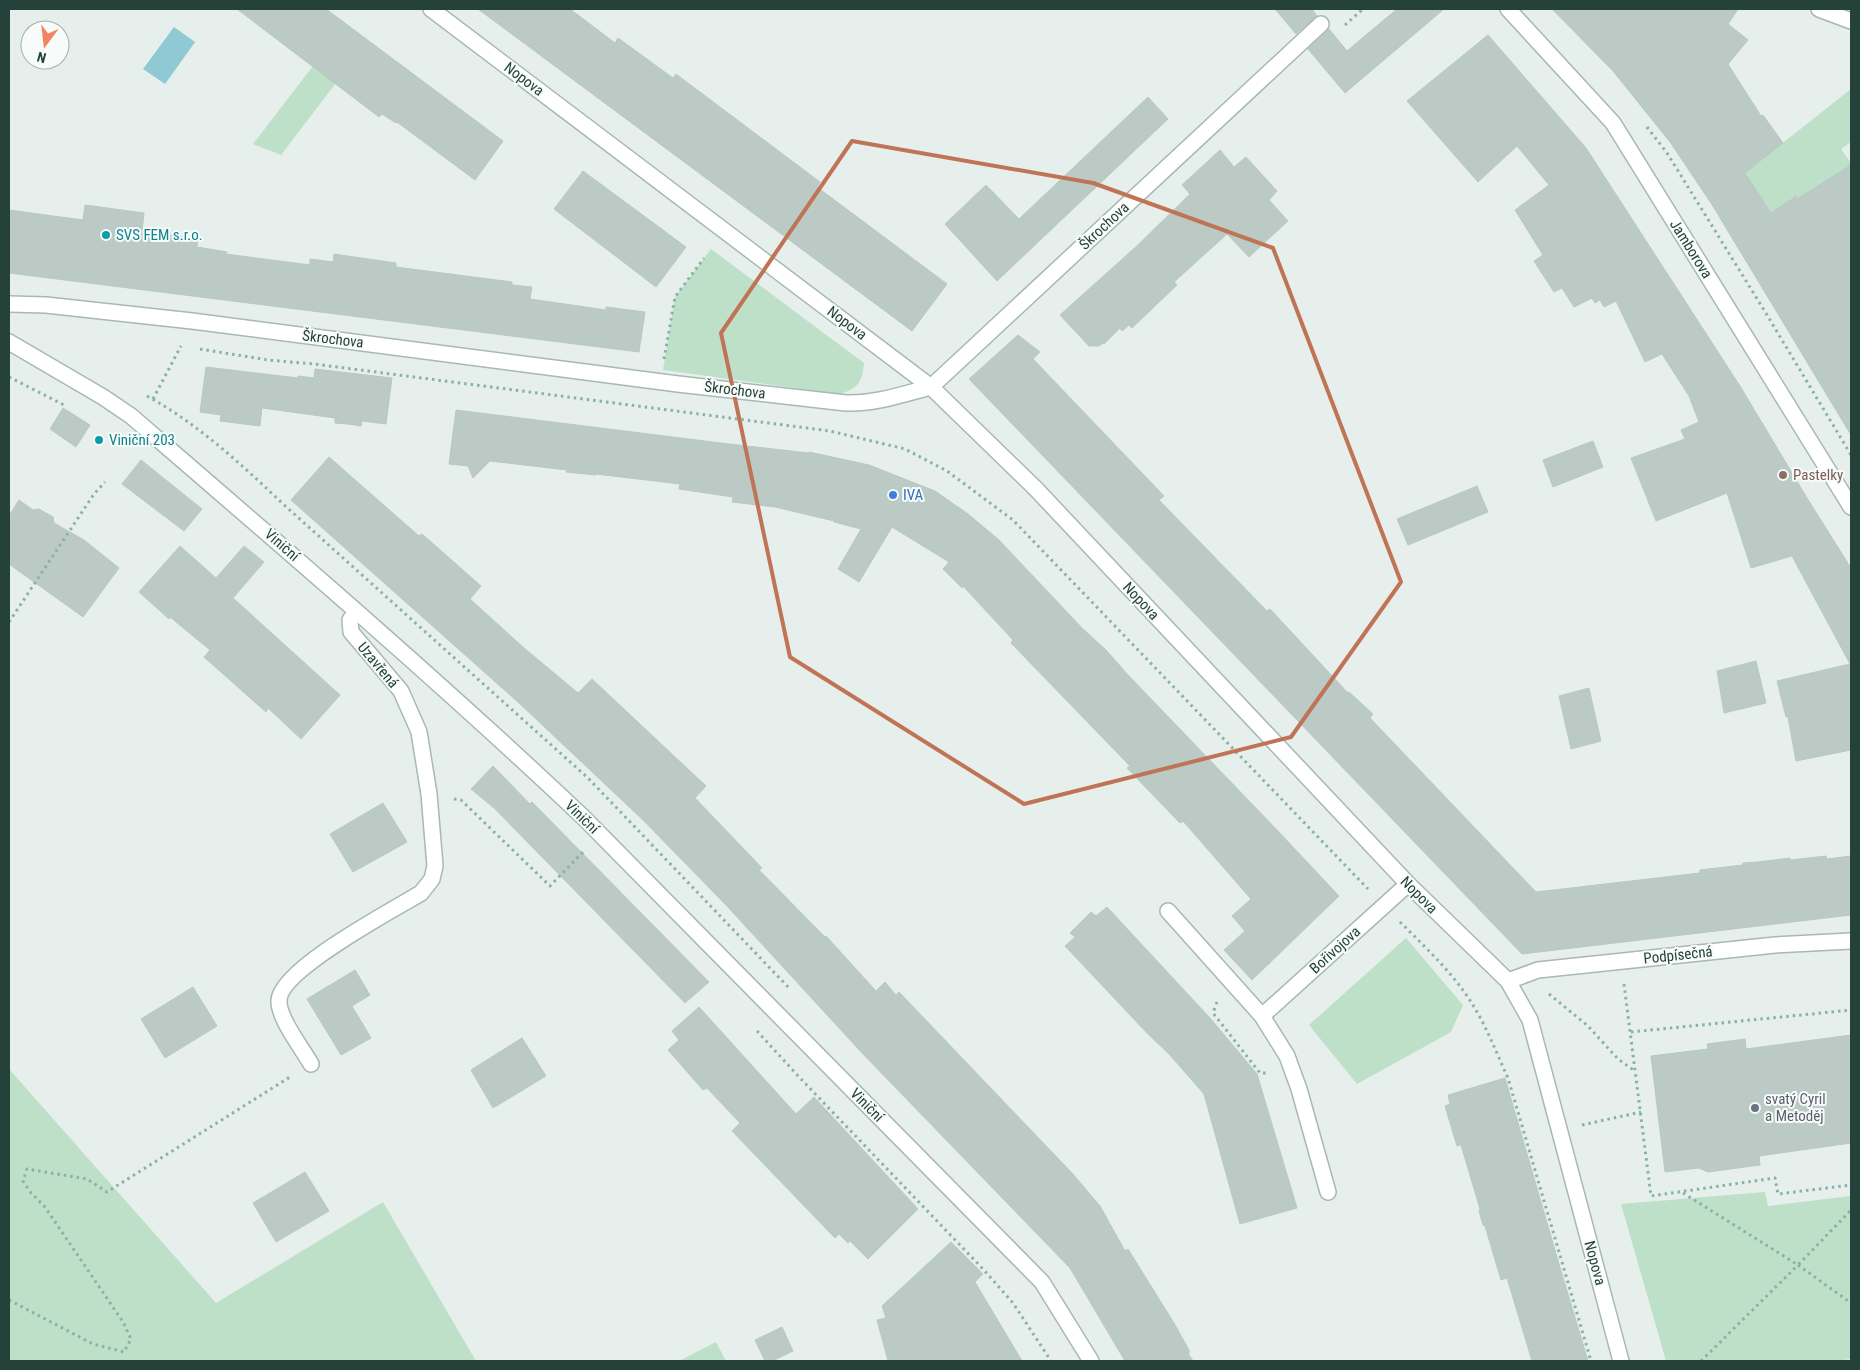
<svg xmlns="http://www.w3.org/2000/svg" width="1860" height="1370" font-family="'Roboto Condensed',sans-serif">
<style>
.green{fill:#bfe0c8}
.water{fill:#8ec9d4}
.building{fill:#bbcac4;stroke:#b8c9c2}
.lines{fill:none;stroke-linecap:round;stroke-linejoin:round}
.minor-casing{stroke:#a8b8b2;stroke-width:18}
.path{stroke:#86b3a5;stroke-width:3;stroke-dasharray:2.5 4;stroke-linecap:butt}
.minor{stroke:#fff;stroke-width:15}
.marked{fill:none;stroke:#c07456;stroke-width:4;stroke-linejoin:round}
.culture-dot{fill:#0f9aa8;stroke:#f7fbf9;stroke-width:2}
.education-dot{fill:#8d6e63;stroke:#f7fbf9;stroke-width:2}
.shop-dot{fill:#3f7fe0;stroke:#f7fbf9;stroke-width:2}
.worship-dot{fill:#6b7280;stroke:#f7fbf9;stroke-width:2}
.labels{text-anchor:middle;dominant-baseline:central;stroke-width:4;stroke-linejoin:round;paint-order:stroke}
.street-label{font-size:15px;fill:#24423a;stroke:#f7fbf9}
.culture-label{font-size:15px;fill:#0d838f;stroke:#f7fbf9;text-anchor:start}
.education-label{font-size:15px;fill:#785e54;stroke:#f7fbf9;text-anchor:start}
.shop-label{font-size:15px;fill:#366cbe;stroke:#f7fbf9;text-anchor:start}
.worship-label{font-size:15px;fill:#5b616d;stroke:#f7fbf9;text-anchor:start}
</style>
<rect width="100%" height="100%" fill="#e6efeb"/>
<g class="green">
<path d="M316,62L339,79L281,155L253,144Z"/>
<path d="M1851,89V142L1841,149L1851,163V171L1827,189L1822,183L1797,199L1795,196L1771,213L1745,173Z"/>
<path d="M711,249L864,363C862,383 858,388 840,394L663,370L675,297Z"/>
<path d="M1406,938L1463,1005L1451,1032L1357,1084L1309,1025Z"/>
<path d="M9,1069L216,1303L383,1202L476,1361H9Z"/>
<path d="M1765,1192L1768,1206L1851,1196V1359L1836,1361H1666L1621,1204Z"/>
<path d="M716,1342L726,1361H679Z"/>
</g>
<path class="water" d="M174,27L195,42L165,84L143,69Z"/>
<g class="building">
<path d="M237,9H326L503,141L475,180L397,122L396,123L382,114L379,117Z"/>
<path d="M478,9H570L615,43L618,38L673,78L676,74L820,182L817,187L947,284L912,331Z"/>
<path d="M1275,9H1312L1317,16L1296,34Z"/>
<path d="M1397,9H1444L1345,93L1308,49L1329,29L1347,51Z"/>
<path d="M1552,9H1738L1728,24L1748,40L1728,64L1761,116L1763,115L1783,143L1745,173L1771,213L1796,196L1797,199L1851,165V435L1711,203L1670,142L1613,71Z"/>
<path d="M1488,35L1586,148L1740,386L1807,498L1851,568V750L1796,761L1788,717H1786L1777,681L1850,664L1792,556L1751,568L1727,493L1656,521L1631,458L1685,439L1681,430L1699,422L1689,396L1662,354L1645,362L1616,301L1604,307L1600,300L1595,303L1592,298L1574,307L1562,288L1554,292L1534,261L1543,255L1515,210L1549,185L1517,146L1478,182L1407,101Z"/>
<path d="M1148,97L1168,119L997,281L945,224L986,185L1019,219Z"/>
<path d="M1220,150L1234,167L1246,157L1277,191L1269,200L1288,221L1249,257L1227,234L1174,282L1177,285L1132,328L1129,325L1122,331L1120,328L1104,344L1103,343L1099,346H1089L1060,315L1139,244L1190,194L1182,185Z"/>
<path d="M583,171L686,247L656,287L554,209Z"/>
<path d="M85,205L144,213L142,231L198,239L197,247L227,252L226,254L310,265V259L333,262L334,254L396,263V267L512,282V285L532,287L530,299L606,310V307L645,312L639,352L9,273V210L83,220Z"/>
<path d="M1018,335L1040,352L1033,359L1164,496L1159,500L1267,611L1270,609L1348,693L1349,692L1373,714L1370,718L1536,892L1700,873V870L1743,865V863L1758,862L1790,858V860L1826,856L1827,859L1851,856V915L1522,954L969,379Z"/>
<path d="M206,367L298,378V376L314,378L315,369L392,378L386,424L362,421L361,426L348,424L335,423V418L262,408L260,426L220,421L221,415L200,412Z"/>
<path d="M63,408L90,425L76,447L50,429Z"/>
<path d="M456,410L729,444L809,453V452L869,465L935,491L968,514L999,540L1082,628L1106,650L1129,676L1277,830L1339,896L1252,980L1224,950L1245,931L1232,916L1251,899L1183,821L1180,823L1151,793L1127,768L1130,766L1011,643L1013,640L963,586L962,588L943,569L949,562L892,527L859,582L838,569L861,529L834,522V521L775,507L732,502L733,497L679,489L680,484L596,474V475L566,472L567,470L490,461L473,478L468,466L449,464Z"/>
<path d="M1593,441L1603,467L1553,487L1543,460Z"/>
<path d="M329,457L419,536L422,534L481,586L470,599L524,648L578,693L592,679L706,786L695,798L762,868L759,870L825,937L826,936L876,991L885,982L896,995L899,992L1072,1173L1100,1206L1125,1251L1128,1249L1174,1323L1190,1352L1188,1353L1193,1361H1125L1070,1268L862,1053L726,905L642,819L519,703L291,500Z"/>
<path d="M141,460L202,509L184,531L122,484Z"/>
<path d="M1477,486L1488,512L1408,545L1397,519Z"/>
<path d="M19,500L33,510L39,509L53,517L54,523L84,540L119,568L83,617L9,564V516Z"/>
<path d="M180,546L216,578L244,546L264,562L233,598L340,695L301,739L268,708L266,712L204,657L210,650L170,617L169,619L139,592Z"/>
<path d="M1756,661L1766,703L1724,713L1717,671Z"/>
<path d="M1589,688L1601,741L1571,749L1559,696Z"/>
<path d="M493,766L530,804L532,802L709,982L685,1003L494,808L471,789Z"/>
<path d="M383,803L407,842L353,872L330,834Z"/>
<path d="M1107,907L1210,1018L1257,1074L1297,1208L1240,1224L1204,1094L1169,1054L1147,1033L1065,946L1075,937L1070,933L1091,912L1096,916Z"/>
<path d="M355,970L370,995L352,1006L371,1038L341,1055L307,999Z"/>
<path d="M193,987L217,1026L165,1058L141,1019Z"/>
<path d="M699,1007L796,1114L814,1097L918,1209L868,1259L850,1241L848,1243L839,1234L835,1238L732,1131L740,1123L707,1088L703,1090L668,1050L679,1040L672,1031Z"/>
<path d="M1851,1035V1143L1759,1156L1760,1165L1708,1172L1699,1168L1665,1172L1651,1056L1708,1049L1707,1044L1745,1039L1746,1049Z"/>
<path d="M522,1038L546,1076L493,1108L471,1070Z"/>
<path d="M1505,1078L1559,1264L1588,1361H1532L1507,1278L1501,1280L1485,1226L1483,1225L1479,1211L1480,1209L1461,1145L1457,1146L1445,1106L1450,1104L1448,1095Z"/>
<path d="M305,1172L329,1211L276,1242L253,1203Z"/>
<path d="M951,1242L983,1274L975,1282L1022,1361H888L877,1320L886,1318L882,1306Z"/>
<path d="M782,1327L793,1351L772,1361H765L755,1340Z"/>
</g>
<g class="lines">
<defs>
<g id="minor">
<path d="M431,9L931,387L1036,489L1408,884L1508,981L1530,1020L1621,1361"/>
<path d="M1508,9L1613,123L1851,507"/>
<path d="M1819,9L1851,21"/>
<path d="M9,304L46,305L192,321L678,384L846,403C876,404 903,394 931,387L1321,24"/>
<path d="M9,342L103,397L131,416C283,547 436,678 583,817L1042,1282L1091,1361"/>
<path d="M1168,911L1262,1016L1287,1056L1299,1089L1328,1192"/>
<path d="M1508,981L1538,970L1775,945L1851,941"/>
<path d="M1262,1016L1408,884"/>
<path d="M311,1064C302,1048 278,1018 279,1000C281,969 393,910 421,893L432,879L435,866L429,794L419,732L401,691L351,632L350,620L356,612"/>
</g>
</defs>
<use href="#minor" class="minor-casing"/>
<g class="path">
<path d="M1345,25L1363,9"/>
<path d="M1647,127L1667,153L1764,310L1851,455"/>
<path d="M200,349L268,360L314,364L830,431L905,449L947,471L1013,520L1368,889"/>
<path d="M664,359L675,297L704,258"/>
<path d="M9,377L66,406"/>
<path d="M147,396C198,424 241,464 283,504L588,778L790,989"/>
<path d="M153,399L181,346"/>
<path d="M9,622L94,494L105,482"/>
<path d="M454,799L461,800L550,886L583,852"/>
<path d="M1400,922C1425,947 1452,972 1471,1002C1486,1025 1496,1052 1508,1078L1591,1361"/>
<path d="M1624,984L1651,1196L1775,1178L1778,1194L1851,1185"/>
<path d="M1549,994L1588,1026L1618,1059L1635,1071"/>
<path d="M1217,1002L1213,1013L1260,1073H1267"/>
<path d="M757,1031L800,1078L983,1269L1013,1303L1051,1361"/>
<path d="M1631,1032L1851,1010"/>
<path d="M1582,1125L1641,1112"/>
<path d="M1683,1193L1798,1265L1851,1210"/>
<path d="M9,1300L93,1344L124,1352L131,1339L123,1322L45,1207L31,1193L23,1181L27,1169L87,1179L107,1192L290,1077"/>
<path d="M1701,1361L1798,1265L1851,1303"/>
</g>
<use href="#minor" class="minor"/>
</g>
<path class="marked" d="M852,141L1093,183L1273,248L1401,582L1291,737L1024,804L790,657L721,333Z"/>
<g class="culture-dot">
<circle cx="106" cy="235" r="5"/>
<circle cx="99" cy="440" r="5"/>
</g>
<circle class="education-dot" cx="1783" cy="475" r="5"/>
<circle class="shop-dot" cx="893" cy="495" r="5"/>
<circle class="worship-dot" cx="1755" cy="1108" r="5"/>
<g class="labels">
<g class="street-label">
<text transform="translate(524 79) rotate(37)">Nopova</text>
<text transform="translate(1104 226) rotate(-43)">Škrochova</text>
<text transform="translate(1691 249) rotate(58)">Jamborova</text>
<text transform="translate(847 323) rotate(37)">Nopova</text>
<text transform="translate(333 339) rotate(7)">Škrochova</text>
<text transform="translate(735 390) rotate(7)">Škrochova</text>
<text transform="translate(282 545) rotate(41)">Viniční</text>
<text transform="translate(1141 601) rotate(47)">Nopova</text>
<text transform="translate(378 665) rotate(50)">Uzavřená</text>
<text transform="translate(582 817) rotate(44)">Viniční</text>
<text transform="translate(1419 895) rotate(45)">Nopova</text>
<text transform="translate(1335 950) rotate(-42)">Bořivojova</text>
<text transform="translate(1678 955) rotate(-6)">Podpísečná</text>
<text transform="translate(867 1105) rotate(45)">Viniční</text>
<text transform="translate(1595 1263) rotate(75)">Nopova</text>
</g>
<g class="culture-label">
<text x="116" y="235">SVS FEM s.r.o.</text>
<text x="109" y="440">Viniční 203</text>
</g>
<g class="education-label">
<text x="1793" y="475">Pastelky</text>
</g>
<g class="shop-label">
<text x="903" y="495">IVA</text>
</g>
<g class="worship-label">
<text x="1765" y="1099">svatý Cyril<tspan x="1765" dy="17">a Metoděj</tspan></text>
</g>
</g>
<rect width="1860" height="1370" fill="none" stroke="#24423a" stroke-width="20"/>
<g transform="translate(45 45) rotate(195)"><circle r="24" fill="#f7fbf9" stroke="#a3b1ad"/>
<path d="M0-4L9 19L0 12L-9 19Z" fill="#f4845f"/>
<text y="-8" font-size="14" font-weight="bold" text-anchor="middle" fill="#24423a">N</text>
</g>
</svg>
